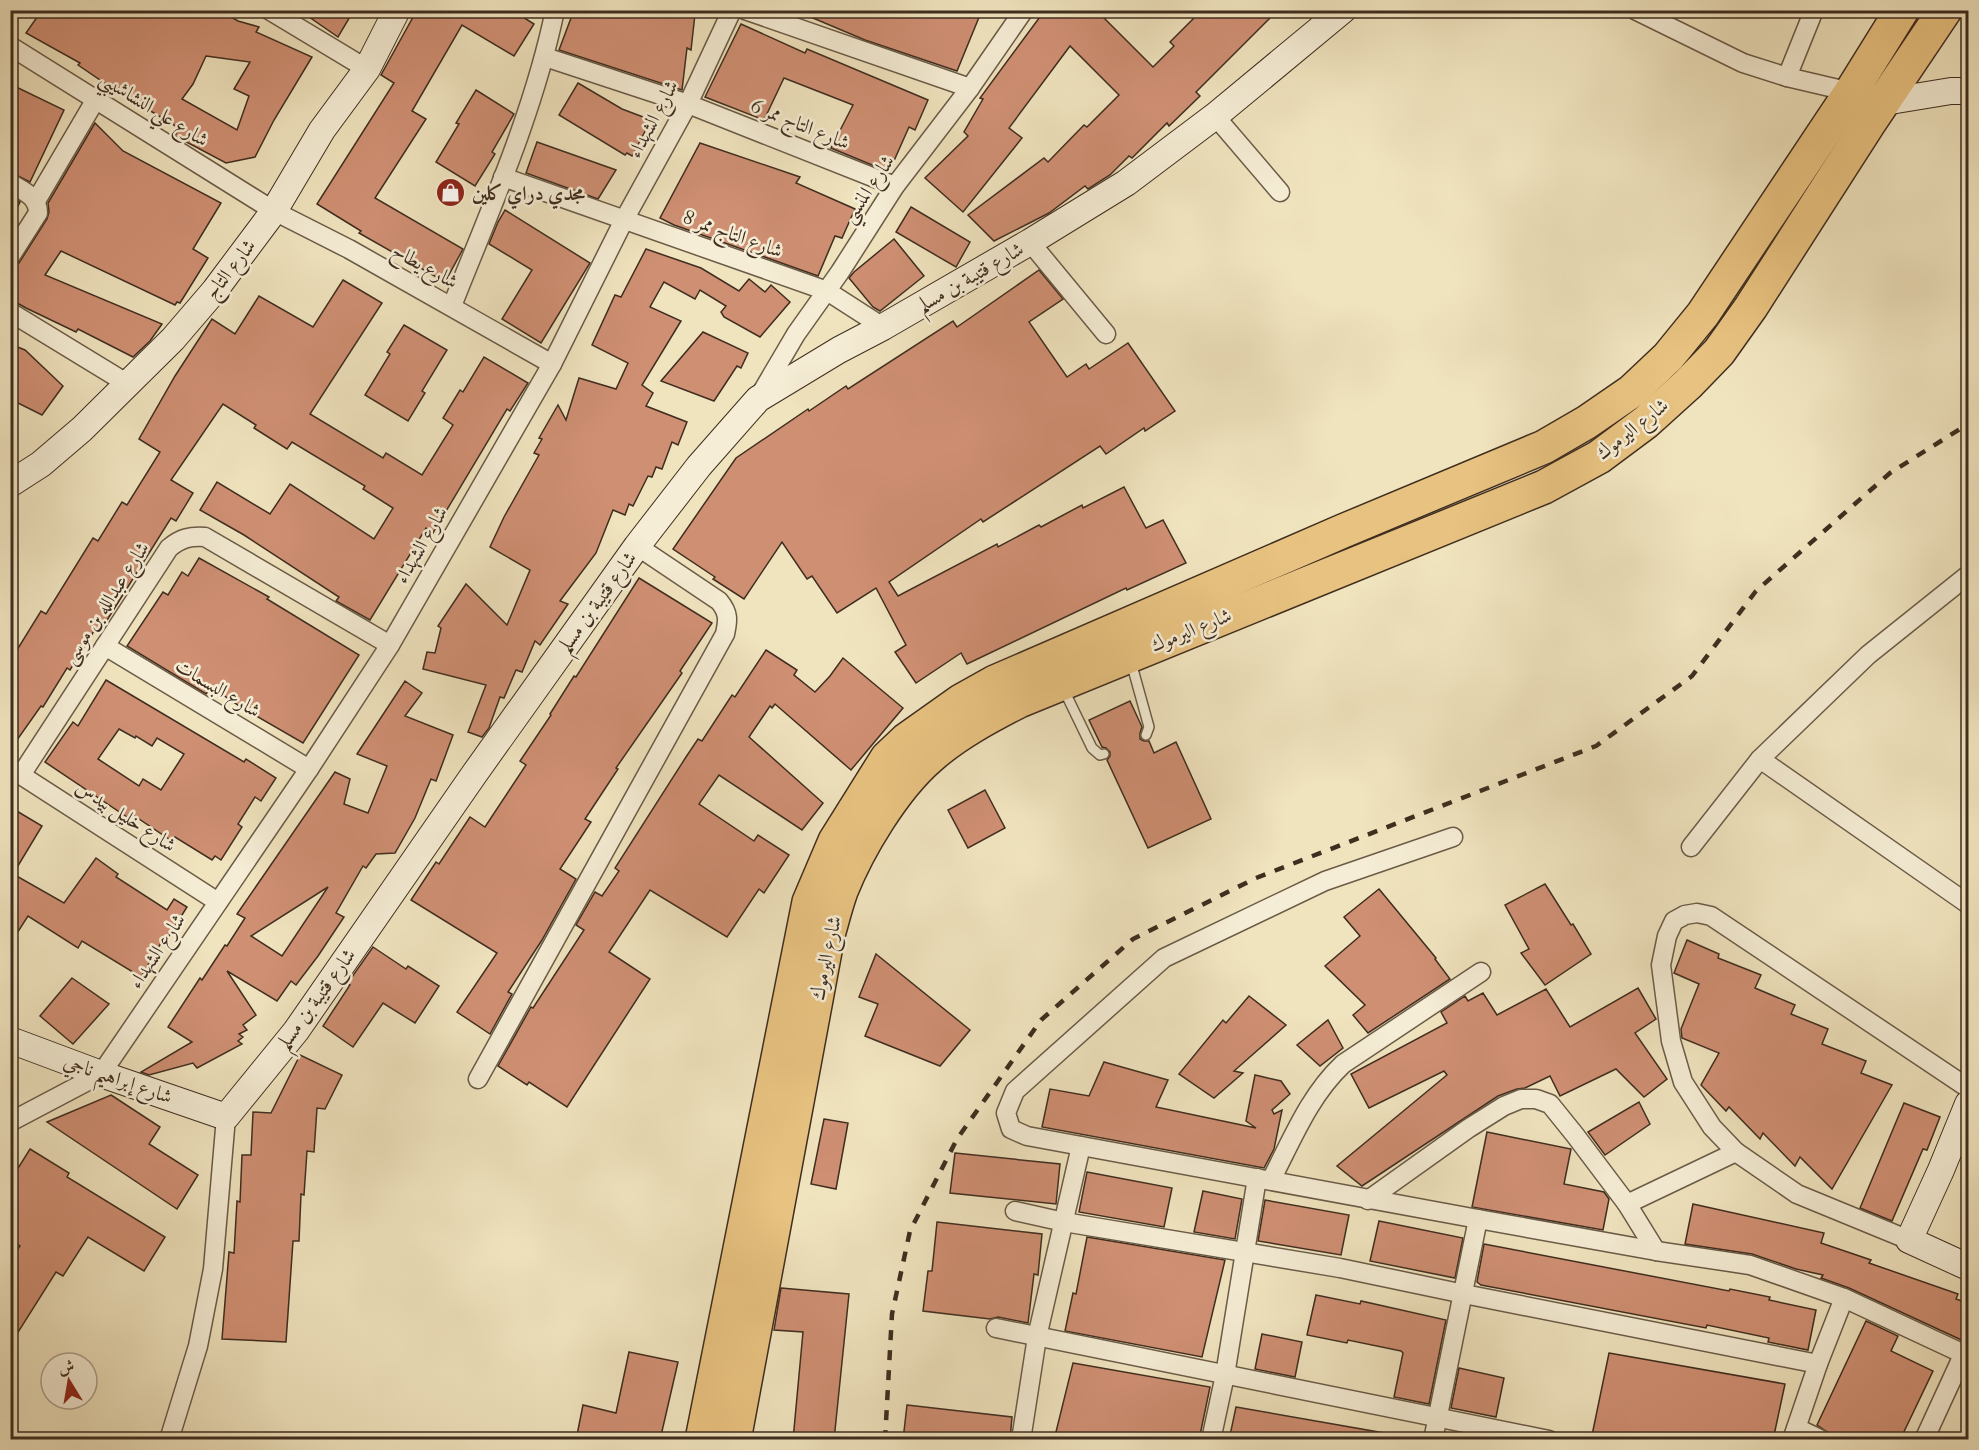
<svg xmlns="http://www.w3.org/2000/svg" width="1979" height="1450" font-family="'IM FELL French Canon',Amiri,serif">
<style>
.building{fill:#cf8f73;stroke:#3f2d1f;stroke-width:1.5;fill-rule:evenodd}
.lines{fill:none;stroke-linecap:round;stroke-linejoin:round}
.lane-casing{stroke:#6b5b47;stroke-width:12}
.street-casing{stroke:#6b5b47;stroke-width:21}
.secondary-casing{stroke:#3f2d1f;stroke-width:28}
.highway-casing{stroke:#3f2d1f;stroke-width:36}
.lane{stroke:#f5edd5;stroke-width:9}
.street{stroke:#f5edd5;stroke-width:18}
.secondary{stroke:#f5edd5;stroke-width:26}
.highway{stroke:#e8c280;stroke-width:33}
.rail{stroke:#3f2d1f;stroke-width:4.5;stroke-dasharray:10 10;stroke-linecap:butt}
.labels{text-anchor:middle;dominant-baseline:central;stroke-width:5;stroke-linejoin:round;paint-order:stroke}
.street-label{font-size:20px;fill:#3f2d1f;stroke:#f5edd5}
.poi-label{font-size:20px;font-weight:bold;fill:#3f2d1f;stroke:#f5edd5;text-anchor:start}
</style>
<rect width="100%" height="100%" fill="#f0e4bf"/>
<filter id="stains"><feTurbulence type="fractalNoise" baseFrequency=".00333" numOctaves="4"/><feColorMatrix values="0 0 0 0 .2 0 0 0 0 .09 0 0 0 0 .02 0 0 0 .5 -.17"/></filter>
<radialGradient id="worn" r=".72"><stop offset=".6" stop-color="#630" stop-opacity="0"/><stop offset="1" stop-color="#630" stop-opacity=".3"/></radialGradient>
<g class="building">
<path d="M42,10H219L238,21L259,27L256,32L312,57L274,120L255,157L226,163L175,136L179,128L109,86L78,65L80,63L26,33ZM206,56L250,62L234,89L249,96L237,130L182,99L193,84Z"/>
<path d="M299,10H354L338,37Z"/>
<path d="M417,10H512L534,24L514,56L462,25L412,111L426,119L375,198L463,249L445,282L359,233L361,231L317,204L394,83L381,75Z"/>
<path d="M574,10H686L695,14L691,50L687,48L682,90L559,50Z"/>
<path d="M794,10H982L957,71L865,40Z"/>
<path d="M1045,10H1096L1153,67L1174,46L1170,42L1202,10H1278L1196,92L1200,96L1169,126L1167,123L1132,158L1129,156L1110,175L1088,189L1085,186L1049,213L994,241L968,215L1044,158L1048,162L1084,125L1087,127L1119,95L1070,46L1009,128L1022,138L963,212L925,178L968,136L964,132L983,99L980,98Z"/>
<path d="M741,24L805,53L807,49L928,100L915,130L909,127L889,172L831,148L853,105L784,78L764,120L705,97Z"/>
<path d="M578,83L622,109L651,120L632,156L627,153L625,155L559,115Z"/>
<path d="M10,84L64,110L30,182L10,172Z"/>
<path d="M476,90L514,114L492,152L495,154L475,186L436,162L459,124L456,123Z"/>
<path d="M95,123L123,151L221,203L193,249L208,258L180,303L177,302L175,305L61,251L45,275L162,324L150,341L133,357L78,329L76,332L26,308L10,299V268L19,263L47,219L49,212L48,203Z"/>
<path d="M537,142L616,170L598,199L526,173Z"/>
<path d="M700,143L800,177L796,183L855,209L842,238L835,236L818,276L674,225L660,218Z"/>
<path d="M10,196L20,202L10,223Z"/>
<path d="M911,207L970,242L956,267L896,232Z"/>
<path d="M505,210L590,263L541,343L502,319L532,270L489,244L498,222Z"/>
<path d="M894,239L924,276L880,311L873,307L849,278L854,272Z"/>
<path d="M646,249L701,268L739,291L749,279L765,292L771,285L790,302L760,337L724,317L721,312L726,306L700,290L695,299L664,282L650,307L681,321L642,385L653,393L646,406L687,422L678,445L672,442L662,469L656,467L652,477L648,476L633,506L629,504L625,515L613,510L596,553L560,601L568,604L540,645L535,641L522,672L516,670L504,698L500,697L489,728L482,737L468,732L486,685L423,669L427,652L435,653L441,628L438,626L466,584L507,625L530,570L490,547L504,517L539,455L534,453L542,439L539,438L558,405L566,420L579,378L616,389L628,363L592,345L615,295L621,297Z"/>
<path d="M1039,270L1063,299L1029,322L1067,377L1086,364L1089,369L1128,343L1175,411L1145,431L1144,428L1106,454L1100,446L983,522L981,519L889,582L898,596L997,544L998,547L1039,525L1041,527L1082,505L1083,508L1124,487L1146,528L1163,520L1186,563L1127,590L1126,588L967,664L961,653L916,683L895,652L906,645L876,588L837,613L812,576L807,579L782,542L744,599L713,579L715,577L673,549L736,458L808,409L809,411L846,386L848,389L953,321L957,327Z"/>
<path d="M343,280L382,303L310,414L383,458L386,453L422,475L453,425L443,418L460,390L463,392L484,357L528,383L510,411L507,409L433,533L426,528L370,620L336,601L339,597L244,535L200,510L217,482L270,514L290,484L374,539L393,508L363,489L365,486L292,442L287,449L254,428L256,425L223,404L171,480L193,493L176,521L171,518L99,633L94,631L70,670L67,668L43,707L41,706L10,750V646L17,650L41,611L46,614L93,538L98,541L122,502L127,505L160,452L139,439L175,376L212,319L235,334L259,296L313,327Z"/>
<path d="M404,325L447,350L422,391L425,393L408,421L365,395L390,354L387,352Z"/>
<path d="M703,332L748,353L741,368L737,366L714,401L661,381Z"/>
<path d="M10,344L25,350L63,386L42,415L10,399Z"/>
<path d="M199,558L269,597L267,599L359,655L303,743L241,707L211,687L206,694L127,646L163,592L168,595L182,572L188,576Z"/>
<path d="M639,578L712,623L680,671L682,673L616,768L618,769L585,819L591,822L560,869L576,879L542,940L508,992L512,994L490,1034L457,1012L497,953L411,900L436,862L439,864L470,817L485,827L526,765L520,761L551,715L550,714L574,676L576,677Z"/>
<path d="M766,650L797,670L794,675L815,692L830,676L843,658L903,708L851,770L775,704L772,708L770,706L749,737L823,803L802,830L719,775L699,804L754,841L758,835L789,855L764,893L759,889L727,937L650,890L609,952L650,979L567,1107L529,1082L527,1085L498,1066L531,1007L533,1008L584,930L576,925L595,892L602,896L619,871L615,868L686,757L698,739L702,741L732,695L735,697Z"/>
<path d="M106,680L244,762L246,759L276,778L261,801L255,797L238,824L242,827L221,860L215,856L212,860L175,837L172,841L130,813L127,817L45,762L73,722L78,726ZM119,729L135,738L136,736L152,746L157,738L184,754L161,790L143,779L139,786L98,759Z"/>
<path d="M405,681L422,693L405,716L453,735L436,781L431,779L415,818L395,853L376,854L366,868L363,866L336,913L344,917L318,956L296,985L291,981L277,1001L227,971L256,1015L243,1025L247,1030L239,1034L243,1037L238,1041L242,1044L197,1068L193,1063L149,1075L141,1072L192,1042L168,1027L200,978L202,980L225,945L227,946L245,918L237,914L335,772L350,779L344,804L368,813L387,766L357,754ZM328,887L282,956L251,936Z"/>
<path d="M1130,701L1142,727L1140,733V739L1144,741H1149L1154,753L1176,742L1211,819L1148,848L1107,760L1110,756V752L1106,748L1102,747L1089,720Z"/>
<path d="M985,790L1005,828L968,848L948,810Z"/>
<path d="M10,807L42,826L13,874L64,903L96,858L118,874L116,877L167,910L174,899L187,907L164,944L161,943L141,977L82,941L78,948L28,916L10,944Z"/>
<path d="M1545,884L1571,925L1573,924L1591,954L1545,985L1521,953L1529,949L1505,905Z"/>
<path d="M1379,889L1436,958L1435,959L1450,979L1368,1033L1353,1015L1365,1005L1325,966L1360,936L1344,917Z"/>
<path d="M1687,940L1719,954L1718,958L1761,975L1755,988L1795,1005L1791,1014L1828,1029L1822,1044L1866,1061L1861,1073L1892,1085L1832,1189L1800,1157L1795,1166L1763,1133L1760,1139L1729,1107L1726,1111L1701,1085L1719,1053L1682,1038L1681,1029L1699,984L1674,973Z"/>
<path d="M373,947L406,969L408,966L439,986L415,1023L383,1003L353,1047L323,1026L350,985L347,984Z"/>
<path d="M876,954L970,1030L940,1066L865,1036L878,1004L859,997Z"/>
<path d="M72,978L109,1004L73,1044L40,1016Z"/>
<path d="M1638,988L1656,1019L1635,1033L1667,1079L1644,1097L1616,1069L1560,1096L1550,1076L1525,1088L1517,1089L1498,1096L1362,1186L1337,1166L1447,1075L1444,1071L1369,1108L1351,1074L1447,1023L1441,1012L1465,996L1468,1001L1483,993L1497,1015L1546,989L1570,1027Z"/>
<path d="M1249,996L1286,1025L1234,1071L1243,1073L1214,1098L1179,1074L1223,1020L1226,1023Z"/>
<path d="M1328,1020L1343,1048L1320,1066L1297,1045Z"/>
<path d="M300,1055L342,1075L325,1109L317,1108L314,1152L307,1151L304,1195L301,1194L299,1241H293L286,1342L222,1339L229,1252L234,1253L237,1201L240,1202L242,1155H251L253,1112L271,1113Z"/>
<path d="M1104,1062L1168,1080L1156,1107L1256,1128L1246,1121L1255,1075L1281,1081L1290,1094L1272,1110L1274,1114L1282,1110L1274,1149L1264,1168L1042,1127L1050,1089L1089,1096Z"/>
<path d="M111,1095L160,1127L149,1144L198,1175L177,1209L47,1122Z"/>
<path d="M1639,1102L1650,1124L1605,1155L1588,1132Z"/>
<path d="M1904,1103L1940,1117L1927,1150L1923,1149L1892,1221L1860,1208Z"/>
<path d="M824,1119L848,1123L836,1189L811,1184Z"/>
<path d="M1487,1132L1571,1149L1564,1184L1604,1192L1609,1199L1603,1230L1472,1207Z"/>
<path d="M30,1149L69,1173L67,1177L165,1237L144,1271L88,1237L63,1276L56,1272L10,1345V1260L20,1246L10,1240V1181Z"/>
<path d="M955,1153L1060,1164L1056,1204L950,1193Z"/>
<path d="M1087,1172L1172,1188L1164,1227L1079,1212Z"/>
<path d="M1203,1191L1242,1199L1235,1239L1194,1232Z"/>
<path d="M1265,1200L1349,1215L1341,1255L1258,1241Z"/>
<path d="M1693,1204L1824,1233L1821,1243L1871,1260L1869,1263L1958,1294L1956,1299L1968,1303V1343L1849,1288L1821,1278L1823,1275L1796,1269L1752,1254L1685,1244Z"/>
<path d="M1379,1221L1463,1238L1455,1278L1370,1261Z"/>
<path d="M937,1222L1042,1234L1038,1275L1034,1274L1028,1323L998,1317L990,1319L923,1311L928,1271H932Z"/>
<path d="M1087,1237L1225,1260L1202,1357L1065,1331L1073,1293L1076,1294Z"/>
<path d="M1484,1244L1729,1291L1730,1289L1770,1297L1769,1300L1816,1310L1808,1350L1768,1342L1769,1338L1707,1325L1706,1328L1481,1285L1477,1282Z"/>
<path d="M781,1288L849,1294L834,1440H793L803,1332L774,1330Z"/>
<path d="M1316,1295L1360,1304L1361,1301L1446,1320L1429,1404L1394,1397L1403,1353L1401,1351L1348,1340L1347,1343L1307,1335Z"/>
<path d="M1866,1321L1898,1336L1891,1351L1933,1371L1900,1440H1839L1817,1425Z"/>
<path d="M1262,1334L1302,1342L1295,1377L1255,1369Z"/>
<path d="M629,1352L678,1362L660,1440H576L583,1405L616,1413Z"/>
<path d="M1609,1353L1785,1384L1773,1440H1591Z"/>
<path d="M1073,1363L1210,1387L1199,1440H1054Z"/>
<path d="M1459,1368L1504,1378L1496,1417L1451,1408Z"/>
<path d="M907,1405L1012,1417L1010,1440H903Z"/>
<path d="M1236,1407L1384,1433V1440H1229Z"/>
</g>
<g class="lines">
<defs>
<g id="lane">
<path d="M1131,662L1149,727L1146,735"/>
<path d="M1063,688L1092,748L1100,755L1104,754"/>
</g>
<g id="street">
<path d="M269,10L367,69"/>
<path d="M745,10L970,88"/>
<path d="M1635,10L1743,63L1787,77"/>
<path d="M1814,10L1787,77L1851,92"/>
<path d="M10,46L274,211L349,249L552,364"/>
<path d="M545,57L688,104L895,186"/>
<path d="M1215,116L1280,192"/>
<path d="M503,177L827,291L883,327"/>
<path d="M10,183C23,191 38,196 38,213L10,257"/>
<path d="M36,201L96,99"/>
<path d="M1030,242L1106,334"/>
<path d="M452,306C490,210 534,112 555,10"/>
<path d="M10,312L128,384"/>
<path d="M759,397L796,334L840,272L895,186L970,88L1024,10"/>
<path d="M105,646L309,769"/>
<path d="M1760,759L1968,904"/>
<path d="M13,770L218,902"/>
<path d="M21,775L169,548C181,538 190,536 205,537L390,645"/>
<path d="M1453,837L1325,881L1164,958L1015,1091L1006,1113L1011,1129L1027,1136L1478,1219L1656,1251L1750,1265L1844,1298L1968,1356"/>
<path d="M1691,847L1760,759L1868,655L1968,575"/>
<path d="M478,1079L725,634C728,620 729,613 719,601L637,546"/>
<path d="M10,1122L101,1074L309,769L390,645L552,364L624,220L688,104L732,10"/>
<path d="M1271,1180C1292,1140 1309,1096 1343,1064L1481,972"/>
<path d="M1368,1200L1469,1128L1504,1106L1521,1099H1536L1550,1104L1575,1135L1627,1204L1656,1251"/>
<path d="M1627,1204L1736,1152"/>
<path d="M1015,1211L1064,1222L1340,1268L1464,1294L1818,1364"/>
<path d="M1909,1240L1797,1194L1736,1152L1712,1127L1683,1082L1671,1041L1661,965L1667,936L1674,921L1685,915L1697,913L1711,916L1968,1088"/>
<path d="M996,1328L1549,1440"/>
<path d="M1797,1428L1822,1440"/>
<path d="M169,1440L198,1346L213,1269L226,1117"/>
<path d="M1021,1440L1037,1337L1081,1146"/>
<path d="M1211,1440L1225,1375L1257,1178"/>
<path d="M1433,1440L1478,1219"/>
<path d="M1792,1440L1818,1364L1844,1298"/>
<path d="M1924,1440L1964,1353"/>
</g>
<g id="secondary">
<path d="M1871,98L1884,102L1951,91H1968"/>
<path d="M10,484L41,464L82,429L173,339L215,290L274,211L322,130L367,69L397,10"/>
<path d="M10,1040L101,1074L226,1117L296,1031L475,773L637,546L699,466L758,399L839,350L883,327L1030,242L1126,183L1215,116L1343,10"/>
<path d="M1968,1104L1941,1170L1909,1240L1968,1267"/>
</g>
<g id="highway">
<path d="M702,1440L809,902L835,841L887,758L906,740L961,701L995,682L1343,531L1544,447L1587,422L1632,391L1668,357L1703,314L1851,92L1902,10"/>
<path d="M734,1440L828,935C832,921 836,905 841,891C858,848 894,788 930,757C956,734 988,717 1019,701L1544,487L1599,457L1646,422L1688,384L1719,352L1751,307L1869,123L1945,10"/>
</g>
</defs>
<use href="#lane" class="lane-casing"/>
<use href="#street" class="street-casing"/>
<use href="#secondary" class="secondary-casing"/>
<use href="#highway" class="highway-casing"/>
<use href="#lane" class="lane"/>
<use href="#street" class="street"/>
<use href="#secondary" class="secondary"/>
<use href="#highway" class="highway"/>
<path class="rail" d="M885,1440L892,1314L910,1231L957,1139L1041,1020L1133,939L1256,878L1596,746L1692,676L1756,591L1890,473L1968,424"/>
</g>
<defs>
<symbol id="shop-disc" viewBox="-11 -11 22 22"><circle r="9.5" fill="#8f2418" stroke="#f5edd5"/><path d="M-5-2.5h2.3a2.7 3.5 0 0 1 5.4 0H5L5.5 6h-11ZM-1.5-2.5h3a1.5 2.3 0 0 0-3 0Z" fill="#fff"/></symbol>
</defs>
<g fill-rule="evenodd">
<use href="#shop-disc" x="434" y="176" width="33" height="33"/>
</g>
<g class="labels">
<g class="street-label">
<text transform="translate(154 109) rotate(32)">شارع علي النشاشيبي</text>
<text transform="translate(653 119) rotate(-62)">شارع الشهداء</text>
<text transform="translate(800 124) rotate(22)">شارع التاج ممر 6</text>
<text transform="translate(868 189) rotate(-56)">شارع المنسي</text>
<text transform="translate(733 234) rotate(20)">شارع التاج ممر 8</text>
<text transform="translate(425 266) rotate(29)">شارع يطاح</text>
<text transform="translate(230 269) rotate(-52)">شارع التاج</text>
<text transform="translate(970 277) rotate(-30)">شارع قتيبة بن مسلم</text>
<text transform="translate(1632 429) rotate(-38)">شارع اليرموك</text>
<text transform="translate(421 545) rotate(-60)">شارع الشهداء</text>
<text transform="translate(597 602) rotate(-54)">شارع قتيبة بن مسلم</text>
<text transform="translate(106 603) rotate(-57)">شارع عبدالله بن موسى</text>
<text transform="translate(1191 630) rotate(-22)">شارع اليرموك</text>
<text transform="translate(218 688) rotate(31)">شارع البسمات</text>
<text transform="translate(126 816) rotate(33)">شارع خليل بيدس</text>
<text transform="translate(157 951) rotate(-56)">شارع الشهداء</text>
<text transform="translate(826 958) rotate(-78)">شارع اليرموك</text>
<text transform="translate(316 999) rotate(-54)">شارع قتيبة بن مسلم</text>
<text transform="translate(118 1079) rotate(19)">شارع إبراهيم ناجي</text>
</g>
<g class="poi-label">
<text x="472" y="193">مجدي دراي كلين</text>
</g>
</g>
<rect width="1979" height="1450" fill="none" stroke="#f0e4bf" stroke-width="36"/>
<rect x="12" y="12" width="1955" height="1426" fill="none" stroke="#3f2d1f" stroke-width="3"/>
<rect x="18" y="18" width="1943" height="1414" fill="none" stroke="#3f2d1f" stroke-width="1.5"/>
<g transform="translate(69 1381) rotate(349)"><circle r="28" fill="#f5edd5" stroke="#aca08c" stroke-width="1.5"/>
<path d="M0-4.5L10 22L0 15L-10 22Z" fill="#8f2418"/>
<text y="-9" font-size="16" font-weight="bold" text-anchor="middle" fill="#3f2d1f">ش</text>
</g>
<rect width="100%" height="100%" filter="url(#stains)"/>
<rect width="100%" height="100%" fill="url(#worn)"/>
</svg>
